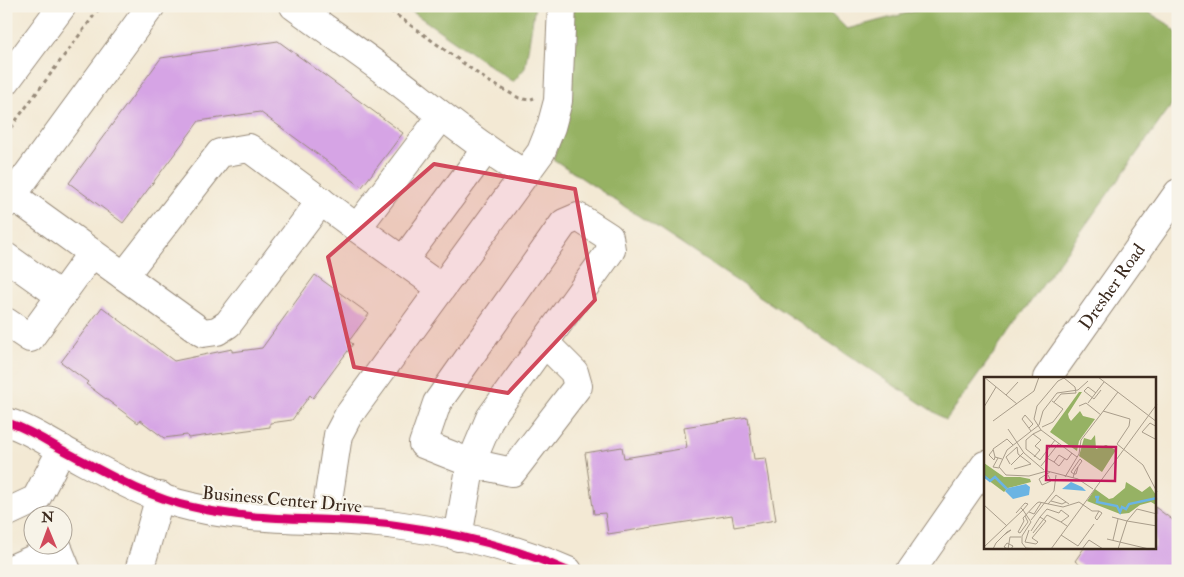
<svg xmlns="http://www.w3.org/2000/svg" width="1184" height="577" font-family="'IM FELL Double Pica',serif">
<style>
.forest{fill:#96b264;stroke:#686e41}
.building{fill:#d6a4e5}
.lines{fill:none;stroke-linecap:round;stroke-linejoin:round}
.minor-casing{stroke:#978a79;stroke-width:30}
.major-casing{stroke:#978a79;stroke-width:30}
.path{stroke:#978a79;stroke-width:3;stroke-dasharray:4 4;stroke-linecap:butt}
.minor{stroke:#fff;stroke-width:28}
.major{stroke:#fff;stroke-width:28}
.cycleway-casing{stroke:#f7f3e8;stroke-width:11}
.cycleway{stroke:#d6006c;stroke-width:8}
.marked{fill:#d1495b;fill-opacity:0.2;stroke:#d1495b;stroke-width:4;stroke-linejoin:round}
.labels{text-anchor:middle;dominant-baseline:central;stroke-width:4.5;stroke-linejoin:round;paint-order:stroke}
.street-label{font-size:18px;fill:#3b2a1e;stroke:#f7f3e8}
.inset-river{fill:none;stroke:#6bb4e3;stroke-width:2.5}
.inset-road{fill:none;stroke:#a99d8b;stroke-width:1}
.view{fill:#c2185b;fill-opacity:0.15;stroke:#c2185b;stroke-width:2.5}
.inset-edge{fill:none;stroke:#3b2a1e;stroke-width:2.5}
</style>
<rect width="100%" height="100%" fill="#f7f3e8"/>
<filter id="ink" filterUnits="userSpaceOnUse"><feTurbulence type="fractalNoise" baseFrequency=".02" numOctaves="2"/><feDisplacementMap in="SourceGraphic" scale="10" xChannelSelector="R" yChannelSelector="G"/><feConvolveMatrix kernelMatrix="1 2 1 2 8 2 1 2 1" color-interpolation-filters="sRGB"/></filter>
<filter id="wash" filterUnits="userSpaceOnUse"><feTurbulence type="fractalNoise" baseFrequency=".0096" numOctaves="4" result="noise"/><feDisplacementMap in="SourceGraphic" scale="20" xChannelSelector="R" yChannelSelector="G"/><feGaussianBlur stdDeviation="1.12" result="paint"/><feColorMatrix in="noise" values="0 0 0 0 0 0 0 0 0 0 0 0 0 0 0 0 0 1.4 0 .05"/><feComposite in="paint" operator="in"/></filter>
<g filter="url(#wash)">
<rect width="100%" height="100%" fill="#f3e9d4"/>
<g class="forest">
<path d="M404,6H535L525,68L513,82Z"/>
<path d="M571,6H824L847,29L919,10L950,6H1138L1168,24L1178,34V96L946,420L553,159L571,103Z"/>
</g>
<g id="blocks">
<g class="building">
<path d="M278,41L403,133L362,187L260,112L199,121L123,223L69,183L161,58Z"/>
<path d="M315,275L369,314L349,341L353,344L313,398L310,395L292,420L270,423V427L188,438L187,435L164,438L140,420L138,423L86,384L88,382L61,362L102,307L174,361L232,349V352L262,348Z"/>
<path d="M748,417L754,459L766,458L776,520L734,527L732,515L608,534L605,513L594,514L585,453L622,447L624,458L687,448L684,427Z"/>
<path d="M1155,507L1178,524V571H1088L1075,561L1084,548H1155Z"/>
</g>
</g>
</g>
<g filter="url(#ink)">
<use href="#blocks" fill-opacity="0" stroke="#978a79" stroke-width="1"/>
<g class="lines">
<defs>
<g id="minor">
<path d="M294,6C335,36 377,64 417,96C452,124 486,150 524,174"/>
<path d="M6,81L62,6"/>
<path d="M12,195L124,276L220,153L249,148L357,228L441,117"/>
<path d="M6,204L151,6"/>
<path d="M357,228L441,288"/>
<path d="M6,257L61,296"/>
<path d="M403,261L486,149"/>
<path d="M124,276L203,333L217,331L228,324L321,201"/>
<path d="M6,322L30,338L92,253"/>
<path d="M6,422C25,427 44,440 61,449C103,471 145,497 192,507C259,523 329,516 396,525C455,533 514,547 568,571"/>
<path d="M6,513L36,499L62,449"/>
<path d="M325,520L338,435L348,416L541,152L551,127L558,101L562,6"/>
<path d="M458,537L471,463L490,418L611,250L609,237L578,217L564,223L437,403L423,444L471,463L512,472L578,386L574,372L545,343"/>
<path d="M56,544L67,571"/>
<path d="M7,571L58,548"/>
<path d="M139,571L160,496"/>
</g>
<g id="major">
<path id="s1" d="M1047,378L1178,193"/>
<path d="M911,571L985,465"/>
</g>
</defs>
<use href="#minor" class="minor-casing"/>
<use href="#major" class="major-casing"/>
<g class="path">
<path d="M384,6L488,81L519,98L529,100L534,98"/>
<path d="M6,134L101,6"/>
</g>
<use href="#minor" class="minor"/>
<use href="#major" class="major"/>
<defs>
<path id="cycleway" d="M6,422C25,427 44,440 61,449C103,471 145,497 192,507C259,523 329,516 396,525C455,533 514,547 568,571"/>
</defs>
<use href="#cycleway" class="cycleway-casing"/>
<use href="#cycleway" class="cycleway"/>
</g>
</g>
<path class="marked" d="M434,164L575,189L595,300L508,393L354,367L328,257Z"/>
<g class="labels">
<g class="street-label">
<text stroke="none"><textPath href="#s1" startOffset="112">Dresher Road</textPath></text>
<text transform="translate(282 500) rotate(5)">Business Center Drive</text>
</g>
</g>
<g transform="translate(984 377)">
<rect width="172" height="172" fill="#f3e9d4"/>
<path d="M95,15H98L84,37L85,41L87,44L96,34L99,39L111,42L95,64L93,74L66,55ZM111,58L112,72L122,68L132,73L118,95L95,79L100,61L107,63ZM0,86L20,100H36L46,102L47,105L24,111L20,115L0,100ZM142,105L158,115L166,109L172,118V128L167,125L156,128L145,136L136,137L103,124L111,112L125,122L129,121L141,111Z" fill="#96b264"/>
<path d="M87,105L98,110L102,114L78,112ZM42,107L46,110L45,118L29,122L21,114L24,111Z" fill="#6bb4e3"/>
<path class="inset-river" d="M0,99L6,104L11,100L23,112M111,120H114L113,125L133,129L136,135L138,130L142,132L145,127L173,121"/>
<path class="inset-road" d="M0,0L33,27M114,0L173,45M104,4L94,13L73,16L59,34L55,48L23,73L15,90L22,98L45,99L63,94L94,102L109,112M112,16L104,10L100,14L110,22L117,13M22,18L34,5M70,25L77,17L92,16L91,10L80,1L74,4L53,29L50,42L57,53L93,80M104,26L120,5M95,29L102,26L117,38M0,30L12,10M119,34L146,42L145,49L133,67L159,88L173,115M9,44L50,14L55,0M58,50L69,45L79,32L68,24M173,50L166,46L158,55L173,63M45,51L49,47L41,38L38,42L47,54M24,52L40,76L60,93M49,57L42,63V72L56,83L71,63M9,73L5,78L10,83L11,80M50,80L56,73L51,69L57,63L49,57L57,53M14,81L9,90L15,91M63,81L70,85L75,78L83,83L88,76M18,82L11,80L9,72L23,62L29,68M70,85L75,89L81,81M26,87L22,80L33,70L34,77L47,87L30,92M27,88L40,75M57,89L75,66M64,98L67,104L58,108L55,102L66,95M81,100L95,77L97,63L134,15M89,101L90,97L91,94L98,84L96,82L87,95L90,97H92L94,90M67,124L78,127L82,125M64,127L72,118L85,127M0,128L23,149M45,135L50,137L57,126M32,136L41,126L44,127L39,133L37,131M41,139L44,145L36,156L34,155L40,144L39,141L53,126L55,125L79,130L95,125L108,134H115L118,136L113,143L111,141L115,134M128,140L143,144L153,132L173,137M47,143L70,114L72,98M45,153L41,165L52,167L54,165L48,161L62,144L56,140L63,132L75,136L77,133L85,139L77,145L83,149M47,154L56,140M49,156L63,138L77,145M77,158L94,169L110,147M123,162L165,172M129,163L134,142M0,170L39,133L47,145L38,159V166L42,171L56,172M9,172L12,166L23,155L27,153L20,158M24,172L26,160H37M24,172L20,170L23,166L29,169L27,172M67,172L173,27M98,172L105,163L119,172M134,172L143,144L173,149"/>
<path class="view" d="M63,69L132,70L131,104L62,103Z"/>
<rect width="172" height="172" class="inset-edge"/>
</g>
<rect width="1184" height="577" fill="none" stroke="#f7f3e8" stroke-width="25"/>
<g transform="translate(48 530) rotate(359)"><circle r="24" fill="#f7f3e8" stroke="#aca397"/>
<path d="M0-4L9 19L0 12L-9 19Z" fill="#d1495b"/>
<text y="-8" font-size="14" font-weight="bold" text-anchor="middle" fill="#3b2a1e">N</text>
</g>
</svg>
